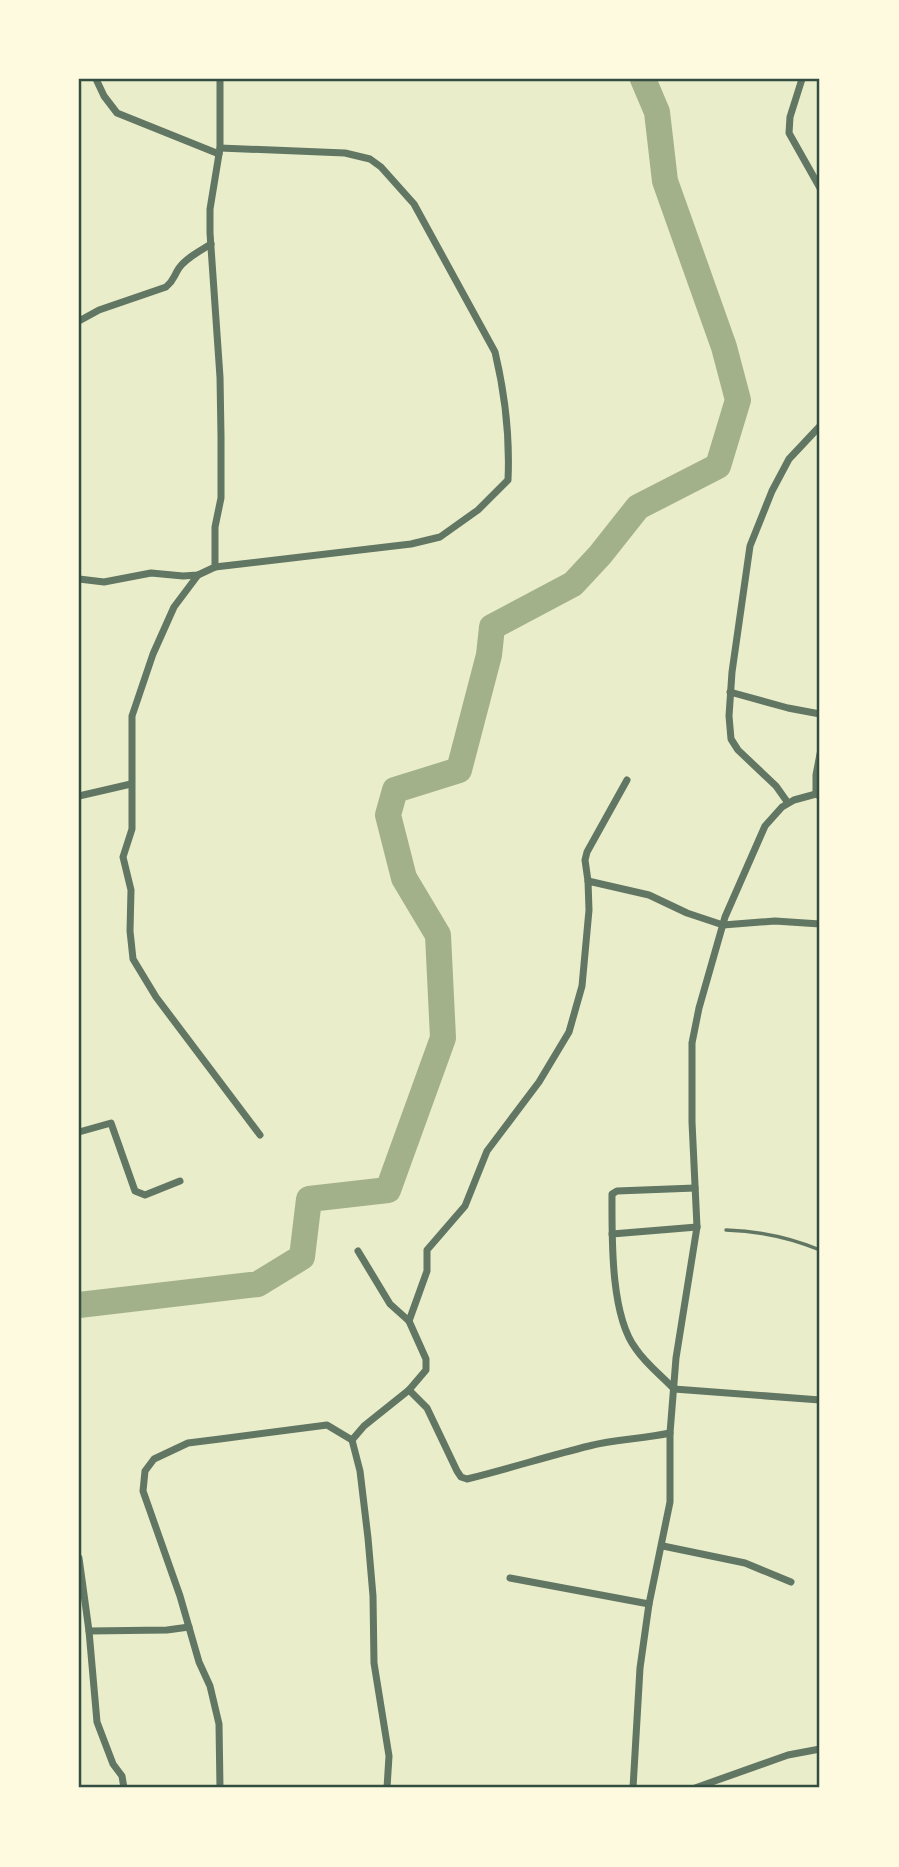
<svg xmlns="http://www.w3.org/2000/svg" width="899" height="1867" font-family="Quicksand,sans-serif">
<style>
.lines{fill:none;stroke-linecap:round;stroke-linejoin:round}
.river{stroke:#a3b18a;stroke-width:26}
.service{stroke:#617663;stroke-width:3.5}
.minor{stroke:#617663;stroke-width:7}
.neatline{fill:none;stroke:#344e41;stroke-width:2.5}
</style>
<rect width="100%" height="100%" fill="#e9edc9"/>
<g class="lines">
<path class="river" d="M79,1305L258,1284L302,1257L309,1199L388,1190L443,1038L438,935L404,878L388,815L395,790L459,770L489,655L492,627L573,584L600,555L638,507L718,466L738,400L724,347L665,181L657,112L643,79"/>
<path class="service" d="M726,1230C760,1231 789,1237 820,1250"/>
<g class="minor">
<path d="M96,79L104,96L117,113L219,154"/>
<path d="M802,79L790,117L789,133L820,188"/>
<path d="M79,321L99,310L166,287C175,279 173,277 179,268C186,258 200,251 211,244"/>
<path d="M215,567L411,544L440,537L478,510L508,480C510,436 505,394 495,352L414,204L381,167L370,159L345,153L220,148"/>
<path d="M198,575L174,607L153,654L132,716V829L123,857L131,890L130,931L133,959L156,997L260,1135"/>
<path d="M79,579L104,582L151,573L183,576L198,575L215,567V527L221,498V436L220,377L210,233V209L220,148V79"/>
<path d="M730,692L788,708L820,714"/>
<path d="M816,794V775L820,754"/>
<path d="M79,796L131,784"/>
<path d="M788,803L776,786L738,750L731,739L729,716L732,672L750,546L772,491L789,459L820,426"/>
<path d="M588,881L585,860L587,852L627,780"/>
<path d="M79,1132L111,1123L135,1191L145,1195L180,1181"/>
<path d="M695,1188L617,1191L612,1194C612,1236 610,1315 636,1349C646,1364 662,1376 674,1389L820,1400"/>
<path d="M612,1234L697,1227"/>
<path d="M358,1251L390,1304L409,1321"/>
<path d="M409,1390L427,1408L457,1471L461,1477L467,1479C508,1469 548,1456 589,1446C615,1439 643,1439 670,1433"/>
<path d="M663,1546L745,1563L791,1582"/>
<path d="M79,1558L89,1631L97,1722L113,1764L122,1776L124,1788"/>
<path d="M510,1578L649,1604"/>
<path d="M89,1631L167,1630L189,1627"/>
<path d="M220,1788L219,1724L210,1686L199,1662L180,1596L143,1491L145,1471L154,1459L188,1443L220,1439L327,1425L352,1440"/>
<path d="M387,1788L389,1756L374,1663L373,1596L368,1538L360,1471L352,1440L364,1426L409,1390L426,1370V1359L409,1321L427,1271V1250L465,1206L487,1151L539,1082L569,1032L582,986L589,910L588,881L649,895L687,913L723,925L775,921L820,924"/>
<path d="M633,1788L640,1668L649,1604L670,1502V1433L676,1358L697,1227L692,1122V1043L699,1008L725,917L765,826L782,807L794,800L816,794L820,796"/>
<path d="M695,1788L788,1755L820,1749"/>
</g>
</g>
<rect width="899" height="1867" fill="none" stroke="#fefae0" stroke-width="161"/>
<rect x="80" y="80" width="738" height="1706" class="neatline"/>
</svg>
